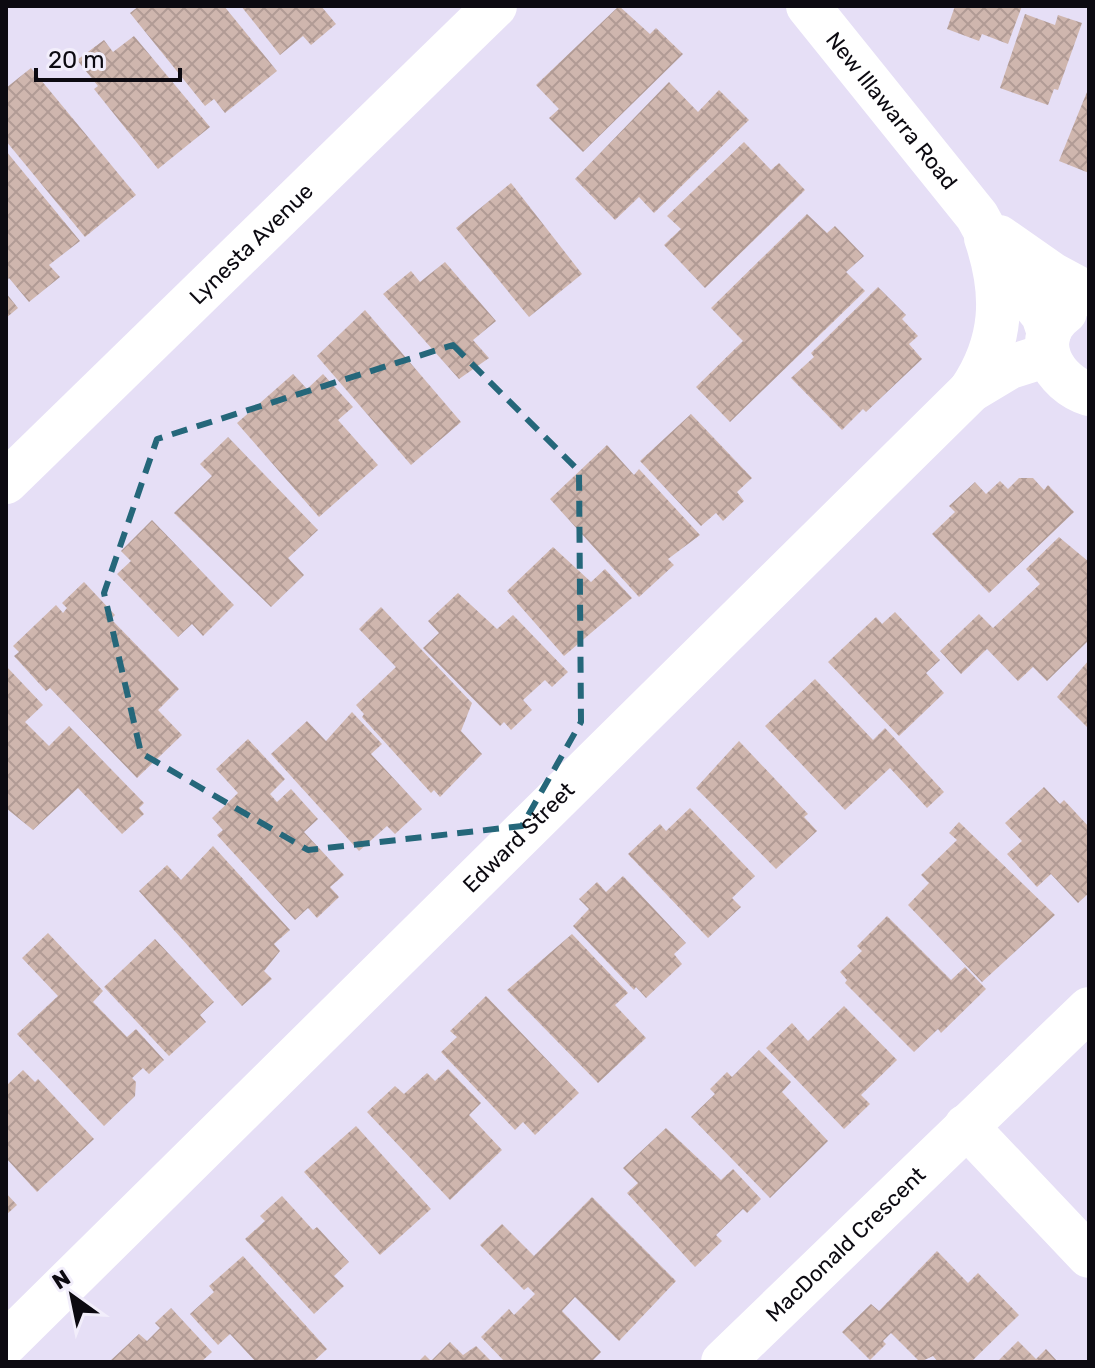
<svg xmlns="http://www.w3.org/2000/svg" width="1095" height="1368" font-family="Rubik,sans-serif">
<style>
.building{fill:url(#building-cross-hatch)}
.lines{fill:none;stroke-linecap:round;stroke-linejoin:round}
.minor{stroke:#fff;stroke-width:44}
.secondary{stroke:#fff;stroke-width:44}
.marked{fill:none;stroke:#25677a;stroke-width:6;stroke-dasharray:16 10;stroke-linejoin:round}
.labels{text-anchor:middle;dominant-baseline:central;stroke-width:6;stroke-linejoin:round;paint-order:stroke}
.street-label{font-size:22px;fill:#0c0a11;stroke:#f2eefb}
</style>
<defs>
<pattern id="building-cross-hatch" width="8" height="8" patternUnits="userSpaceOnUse" patternTransform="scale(2)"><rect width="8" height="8" fill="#cfb6ae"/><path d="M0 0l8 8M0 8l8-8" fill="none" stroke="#b19b95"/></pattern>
</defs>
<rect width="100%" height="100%" fill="#e6dff6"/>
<g class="building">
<path d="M139,6H224L277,71L225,113L214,99L205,106L130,13Z"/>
<path d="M241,6H321L336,24L311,45L303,36L280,55Z"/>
<path d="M619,6L650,34L656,28L683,54L583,152L549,118L559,109L536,85Z"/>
<path d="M955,6H1022L1008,44L982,34L979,41L947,29Z"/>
<path d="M1025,14L1055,25L1058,15L1082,23L1058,90L1054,89L1048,105L1000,88Z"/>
<path d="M134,36L210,127L158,169L94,89L98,86L77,60L104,40L113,52Z"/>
<path d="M31,68L136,195L85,237L6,141V88Z"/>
<path d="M669,82L698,112L719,90L749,120L654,213L639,197L615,220L575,179Z"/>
<path d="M1089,87V173L1059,161Z"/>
<path d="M744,142L771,170L779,163L805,190L705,288L664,245L681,229L667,216Z"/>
<path d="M6,151L80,241L49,265L60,277L29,302L9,278L6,281Z"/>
<path d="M511,183L582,274L529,317L456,228Z"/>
<path d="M807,214L827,233L835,226L864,256L846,272L865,291L730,422L696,387L743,341L711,308Z"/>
<path d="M445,262L496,321L473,340L489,358L459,379L383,294L411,271L420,282Z"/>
<path d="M878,287L906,315L902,319L918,336L909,344L922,359L866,412L863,409L842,430L791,378L814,357L811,353Z"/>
<path d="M6,293L18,308L6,318Z"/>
<path d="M365,310L461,422L411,465L317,356Z"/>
<path d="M293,374L307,389L323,374L353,407L338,420L378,465L319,517L237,423Z"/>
<path d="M691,414L752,478L737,492L744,501L723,521L716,513L701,526L640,461Z"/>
<path d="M228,437L318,530L288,558L304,575L271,607L174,513L212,476L200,464Z"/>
<path d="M607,445L634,475L639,469L700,535L668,559L674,565L639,597L550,499Z"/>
<path d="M1019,478H1033L1044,490L1048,485L1074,512L989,593L932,534L955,512L949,506L975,482L986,494L1000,481L1008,489Z"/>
<path d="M152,520L234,605L203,636L192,624L178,637L117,574L131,561L121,551Z"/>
<path d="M1059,537L1089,562V640L1047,681L1033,667L1018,681L987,649L961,674L940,651L979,614L993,628L1040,584L1026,569Z"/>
<path d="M553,547L591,582L605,569L632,598L564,656L507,591Z"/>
<path d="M84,582L115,615L111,619L179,689L158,710L182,735L137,778L50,688L46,691L14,656L19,652L13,646L56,605L63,613L67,608L62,603Z"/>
<path d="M458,593L497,629L513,615L568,672L552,687L545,680L523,700L532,710L511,730L504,722L500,726L423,648L439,633L428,621Z"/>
<path d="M381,607L472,703L461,731L482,754L440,797L434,790L431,793L362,717L364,714L356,705L396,667L359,629Z"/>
<path d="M895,612L940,660L926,673L944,693L899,736L828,662L876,617L882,624Z"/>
<path d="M1089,660V729L1057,697Z"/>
<path d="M6,666L43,705L25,722L49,746L69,726L144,803L139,808L144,814L122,834L78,788L33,830L6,808Z"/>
<path d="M815,679L873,740L885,728L944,792L927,808L890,768L845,810L765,726Z"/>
<path d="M352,712L382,744L371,754L422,809L395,834L387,826L359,851L271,754L307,721L326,741Z"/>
<path d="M248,739L285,779L270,794L277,802L291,789L318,819L304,832L344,875L330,887L339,897L317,918L308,908L295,920L217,835L223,830L212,818L238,793L216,769Z"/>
<path d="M739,741L808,814L804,817L817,831L776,869L696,788Z"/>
<path d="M1044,787L1060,804L1064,800L1089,827V893L1078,903L1051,874L1037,887L1007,854L1022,841L1005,823Z"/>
<path d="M690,808L755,876L732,898L741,907L708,938L628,854L660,824L666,831Z"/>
<path d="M959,822L1055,915L982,982L908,905L929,883L921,875L957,840L949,833Z"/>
<path d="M213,846L290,930L274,944L280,951L264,971L272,979L242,1006L139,891L167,865L181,880Z"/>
<path d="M623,876L686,943L674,954L682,964L646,998L636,987L634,990L573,926L589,909L579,899L597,882L606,892Z"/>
<path d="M887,916L951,980L965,967L986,989L941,1033L938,1029L914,1052L845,983L847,980L840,972L862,951L857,946Z"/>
<path d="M48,933L103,991L93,1002L127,1037L136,1029L164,1060L149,1074L143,1068L132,1078L136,1082L135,1096L104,1126L17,1034L58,996L22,958Z"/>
<path d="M572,934L628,993L615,1005L646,1038L598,1083L507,990Z"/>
<path d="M155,939L214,1002L200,1015L206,1022L169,1056L104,987Z"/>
<path d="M486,996L579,1093L535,1135L523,1122L515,1130L441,1052L457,1037L450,1031Z"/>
<path d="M844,1006L897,1060L861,1095L870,1104L844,1129L766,1048L792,1023L808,1041Z"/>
<path d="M759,1050L791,1082L782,1092L828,1141L770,1198L691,1117L715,1094L710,1089L727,1072L732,1077Z"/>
<path d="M448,1069L481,1103L469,1115L502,1150L450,1200L367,1112L395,1086L404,1094L427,1073L435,1081Z"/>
<path d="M23,1070L35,1082L38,1079L94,1139L37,1192L6,1158V1086Z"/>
<path d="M356,1126L431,1209L380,1255L304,1172Z"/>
<path d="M666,1128L721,1180L733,1169L761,1199L747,1213L743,1209L716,1235L722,1241L695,1267L627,1193L638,1183L623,1168Z"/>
<path d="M6,1193L17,1205L6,1215Z"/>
<path d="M282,1196L313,1230L317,1227L349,1262L334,1276L344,1286L314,1314L245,1239L265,1221L260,1216Z"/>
<path d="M592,1197L676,1281L619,1341L575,1297L562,1311L601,1352L591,1362H505L481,1337L509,1309L514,1315L535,1294L528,1287L524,1290L480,1245L502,1224L534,1256Z"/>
<path d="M937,1251L968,1283L978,1273L1019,1315L971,1362H938L933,1356L920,1362L891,1333L883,1341L886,1344L870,1360L842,1332L871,1304L879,1311Z"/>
<path d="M243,1256L327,1349L313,1362H256L230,1334L218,1345L190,1314L214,1292L209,1286Z"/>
<path d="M171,1308L212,1352L201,1362H109L139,1334L147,1341L160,1328L155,1323Z"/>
<path d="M1018,1341L1036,1359L1046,1349L1058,1362H997Z"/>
<path d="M450,1342L463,1355L476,1346L492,1362H418L425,1355L431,1361Z"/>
</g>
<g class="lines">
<g class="minor">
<path d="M970,391C1003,342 1005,294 986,238"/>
<path id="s1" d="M6,482L495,6"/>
<path d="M966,1126L1089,1256"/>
<path id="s2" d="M6,1343L970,391L1010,367L1048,355"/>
<path id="s3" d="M723,1362L1089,1009"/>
</g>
<g class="secondary">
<path id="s4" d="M808,6L977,216L1008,272L1043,315L1049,333"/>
<path d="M999,237L1052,274L1089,294"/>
<path d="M1065,312C1028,339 1054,383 1089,394"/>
</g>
</g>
<path class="marked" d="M453,345L579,471L581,722L522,826L308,850L141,753L104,593L157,439Z"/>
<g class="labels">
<g class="street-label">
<text stroke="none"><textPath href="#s4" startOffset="134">New Illawarra Road</textPath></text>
<text stroke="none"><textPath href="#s1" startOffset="342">Lynesta Avenue</textPath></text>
<text stroke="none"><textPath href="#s2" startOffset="720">Edward Street</textPath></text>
<text stroke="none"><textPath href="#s3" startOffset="170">MacDonald Crescent</textPath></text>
</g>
</g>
<rect width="1095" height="1368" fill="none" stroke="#0c0a11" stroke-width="16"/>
<g transform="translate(72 1296) rotate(327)" stroke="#f2eefb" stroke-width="6" paint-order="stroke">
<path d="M0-6L14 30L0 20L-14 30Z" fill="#0c0a11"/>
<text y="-12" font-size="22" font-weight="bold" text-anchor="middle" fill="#0c0a11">N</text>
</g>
<path d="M36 68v12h144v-12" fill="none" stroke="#0c0a11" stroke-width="4"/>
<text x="48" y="68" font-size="24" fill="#0c0a11" stroke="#f2eefb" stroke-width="6" paint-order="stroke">20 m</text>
</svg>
